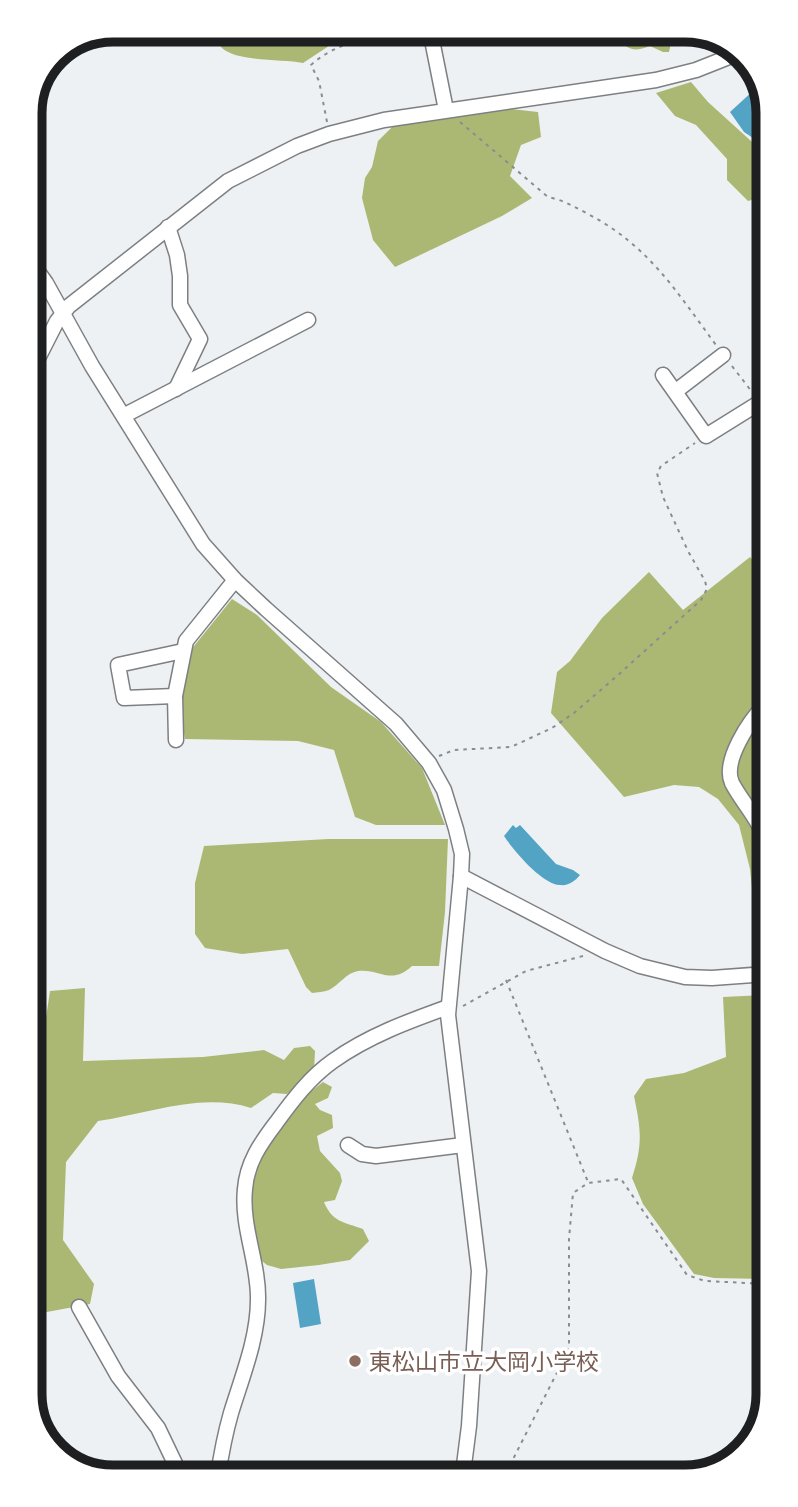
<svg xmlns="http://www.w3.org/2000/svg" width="798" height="1507" font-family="'IBM Plex Sans','Noto Sans JP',sans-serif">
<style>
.forest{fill:#abb873}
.water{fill:#53a4c4}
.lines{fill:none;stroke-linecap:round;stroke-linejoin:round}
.minor-casing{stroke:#7d8083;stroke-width:17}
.path{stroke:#8a8d8f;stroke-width:2;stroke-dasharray:3.5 5;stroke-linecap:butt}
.minor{stroke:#fff;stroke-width:14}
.education-dot{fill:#8d6e63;stroke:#fff;stroke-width:2.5}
.labels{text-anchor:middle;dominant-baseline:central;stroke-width:7;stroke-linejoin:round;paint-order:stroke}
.education-label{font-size:23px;fill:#785e54;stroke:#fff;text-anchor:start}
.rim{fill:none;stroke:#1e1f21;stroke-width:9}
</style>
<rect width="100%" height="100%" fill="#edf1f4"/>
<g class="forest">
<path d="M210,30H340L335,42L303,63C283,59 237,62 222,48C217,43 214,35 210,30Z"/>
<path d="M556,30H683L679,37L671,43L669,52H663L650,46C632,53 628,49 614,36L586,37L576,41Z"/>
<path d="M691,82L708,102L762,151V197L748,201L727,180V159L696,125L675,116L656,93Z"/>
<path d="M511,109L538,112L541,137L521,145L510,176L532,198L502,216L395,267L373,240L362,198L365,178L372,167L378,141L393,126Z"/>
<path d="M750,557L764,573L766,965L756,963V927L750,869L739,825L718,799L699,787L674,785L624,797L551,713L557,672L570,661L602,618L649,572L683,610Z"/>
<path d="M232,599L257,615L331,687L381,722L422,768L445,825H376L355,817L334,750L298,741L185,739L180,709L190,651Z"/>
<path d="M328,839H448L445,912L439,966H412C391,986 379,968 358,971C346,973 339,985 329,990C324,992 317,992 312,993L306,987L288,949L242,954L205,948L195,934V883L204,846Z"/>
<path d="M85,988L83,1061L203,1057L264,1050L284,1060L294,1048L310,1046L315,1051L314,1071L287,1094L273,1093L251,1108C201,1092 148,1114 98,1121L66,1162L63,1240L94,1284L90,1304L36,1314L35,1118L37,1111L35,1108L34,1043L42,1044L50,991Z"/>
<path d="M766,995L768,1279L714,1278L694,1274L643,1204L632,1178C643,1144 641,1130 634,1096L646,1079L684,1073L726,1057L723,997Z"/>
<path d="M323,1082L332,1087L328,1098L315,1104L320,1110L332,1115L333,1128L317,1136L320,1151L340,1173L342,1181L335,1200L324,1202C332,1222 344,1222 363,1229L369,1241L350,1260L319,1265L281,1269L267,1265L258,1258C256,1242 251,1225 250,1209C248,1156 283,1113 323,1082Z"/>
</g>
<g class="water">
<path d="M754,90L762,92V144L744,132L730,112Z"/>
<path d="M513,825L516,828L520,825L556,864L573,870L580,875C575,881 569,886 560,885C542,884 514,851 504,836Z"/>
<path d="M314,1279L321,1324L300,1328L293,1283Z"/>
</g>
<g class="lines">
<defs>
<g id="minor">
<path d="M430,30L446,110"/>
<path d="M168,227L177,255L180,276V305L200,339L176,389"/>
<path d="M31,262L46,283L92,366L203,544L235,580L266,609L396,724L429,763L444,790L456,829L462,854L461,876L605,951L640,966L685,977L712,978L766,974"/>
<path d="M31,372L57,321L69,306L228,181L297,146L329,134L384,120L656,80L696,70L739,53"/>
<path d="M663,375L706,436L759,403L763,408"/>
<path d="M676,391L723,355"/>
<path d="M125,415L308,320"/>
<path d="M175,696L124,698L118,665L183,651"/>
<path d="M765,705C750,720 722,761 732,783C743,804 762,822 766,845"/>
<path d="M176,740L175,696L186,641L235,580"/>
<path d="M461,876L448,1015L479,1271L469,1426L463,1473"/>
<path d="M348,1145L362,1154L376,1156L463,1145"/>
<path d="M79,1307L118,1376L158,1428L181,1476"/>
<path d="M218,1476C221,1455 225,1434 231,1413C242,1377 258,1338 258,1300C259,1263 241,1227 245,1189C247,1163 260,1144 276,1123C292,1101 310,1077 333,1061C368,1036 409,1021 448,1007"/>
</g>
</defs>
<use href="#minor" class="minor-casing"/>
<g class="path">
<path d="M327,122L319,81L311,65C329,48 355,42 377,30"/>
<path d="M460,122L548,197C563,200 575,207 588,214C649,246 676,291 716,345"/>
<path d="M732,366L752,392"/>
<path d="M439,756L454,750L511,747L552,728L574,713L617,676L701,600L707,589L705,581L688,551L663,497L657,473L661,466L695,443"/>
<path d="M506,980L588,1182"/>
<path d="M463,1006L526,971L583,956"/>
<path d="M506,1473L569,1349V1239L573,1193L588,1183L621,1179L687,1275L705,1281L768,1284"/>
</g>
<use href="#minor" class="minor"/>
</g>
<circle class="education-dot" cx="355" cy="1361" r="7"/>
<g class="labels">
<g class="education-label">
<text x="369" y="1361">東松山市立大岡小学校</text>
</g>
</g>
<path d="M0 0H798V1507H0ZM113 42H685A71 71 0 0 1 756 113V1394A71 71 0 0 1 685 1465H113A71 71 0 0 1 42 1394V113A71 71 0 0 1 113 42Z" fill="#fff" fill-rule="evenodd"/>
<path class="rim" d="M113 42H685A71 71 0 0 1 756 113V1394A71 71 0 0 1 685 1465H113A71 71 0 0 1 42 1394V113A71 71 0 0 1 113 42Z"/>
</svg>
